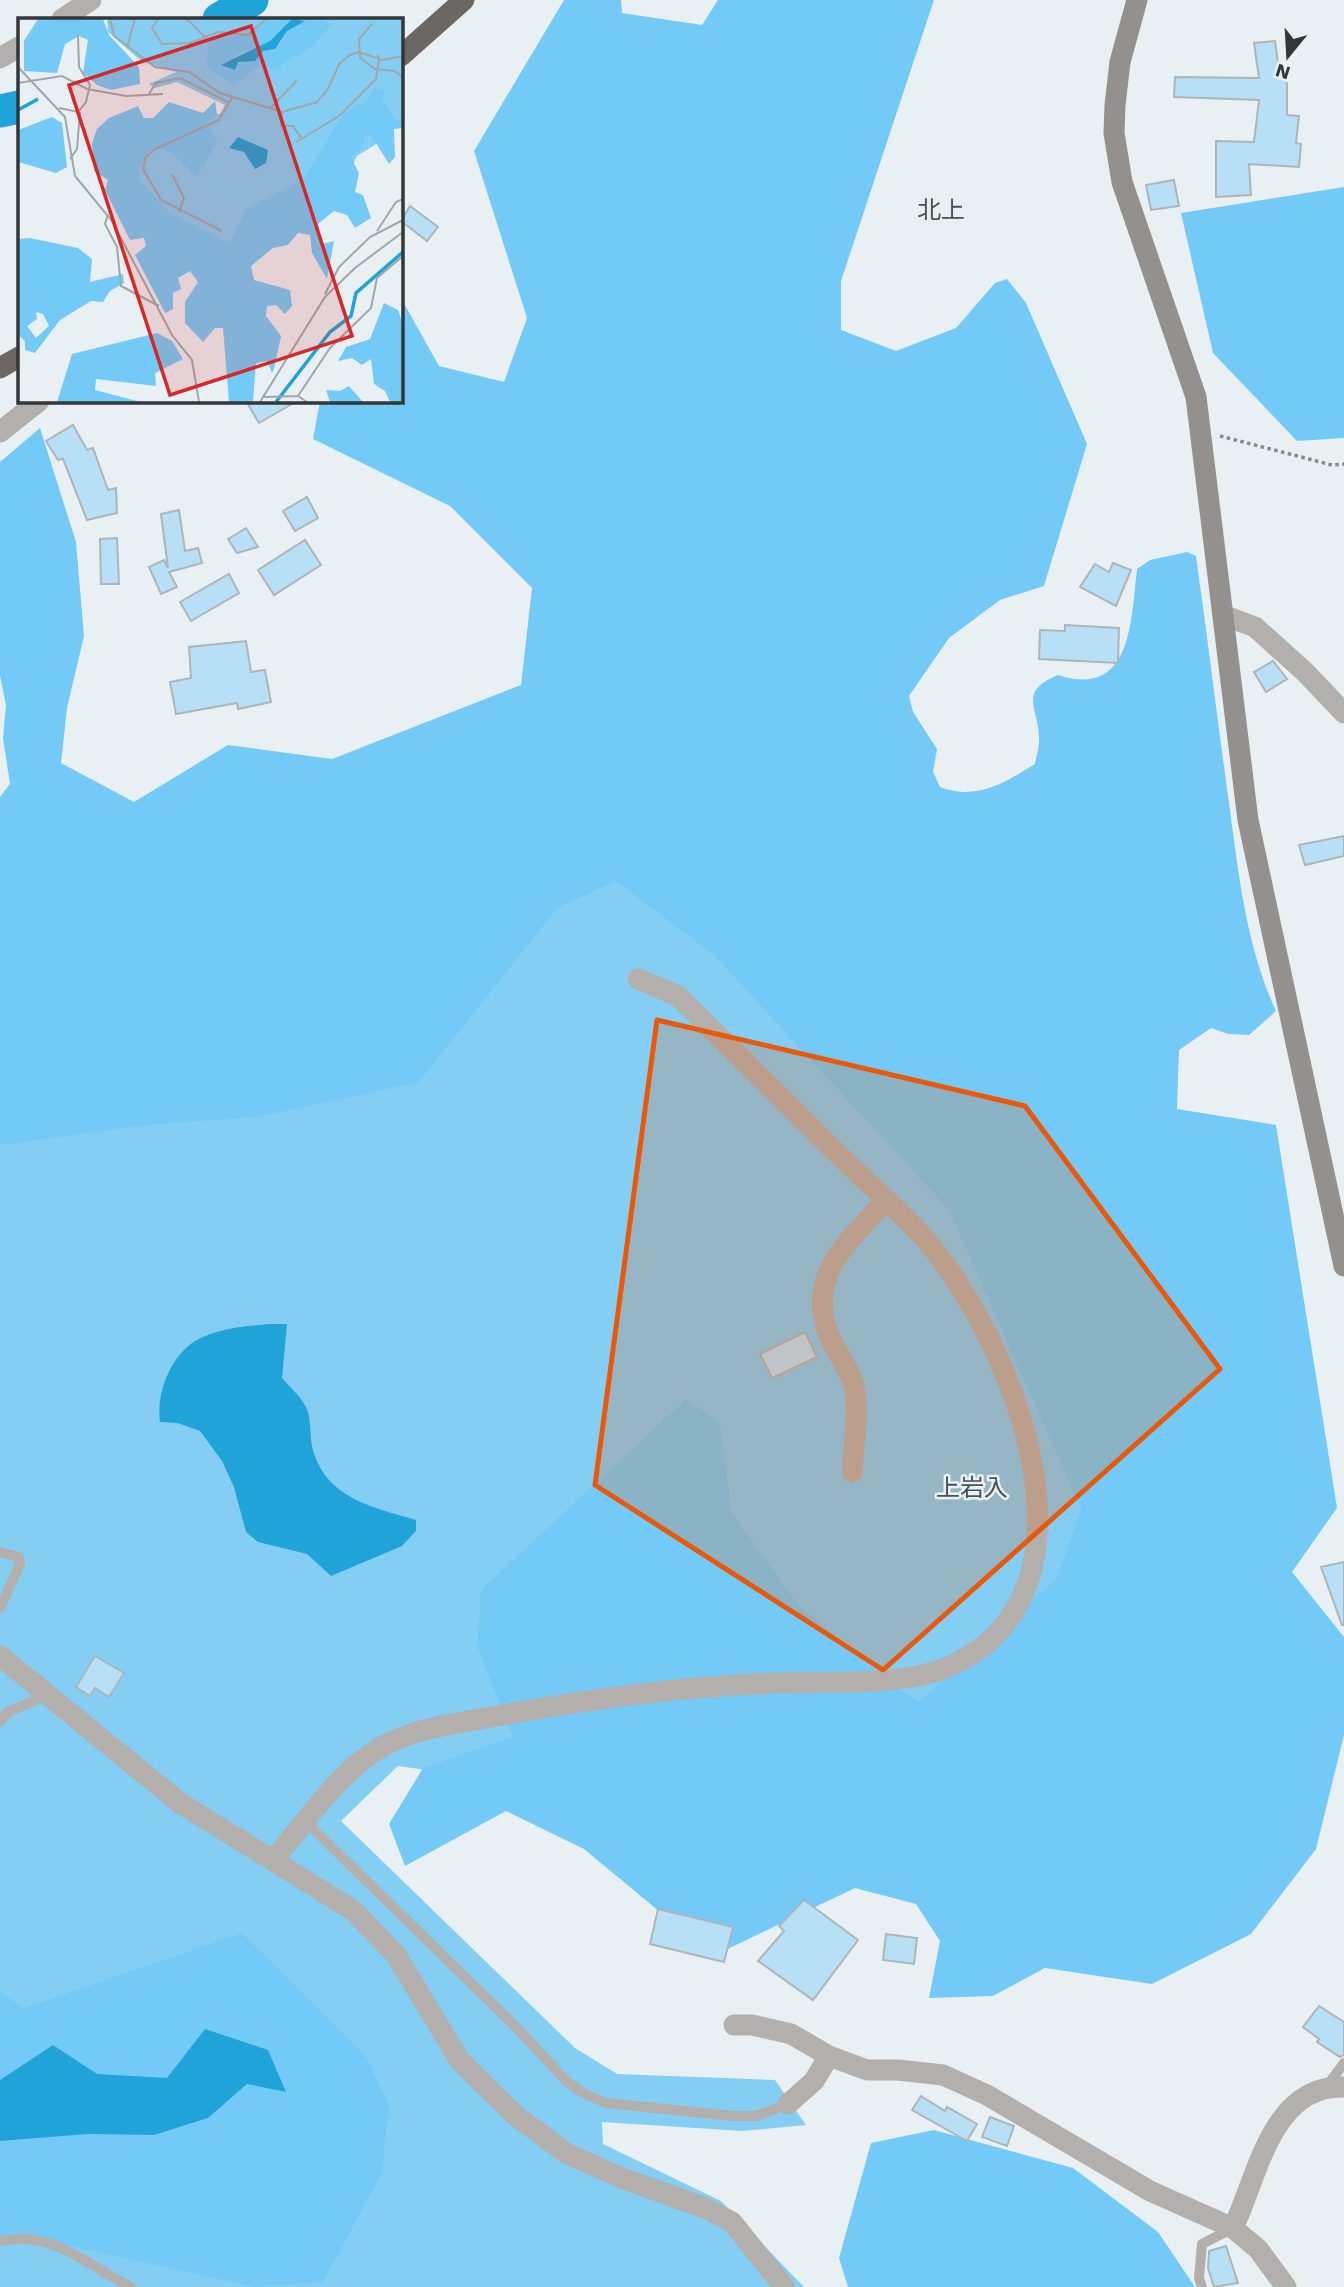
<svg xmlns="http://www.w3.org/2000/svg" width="1344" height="2287" font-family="'Work Sans','Noto Sans JP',sans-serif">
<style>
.green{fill:#84cef4}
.forest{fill:#74caf6}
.water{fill:#1fa3d8}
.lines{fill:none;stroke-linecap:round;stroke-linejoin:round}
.river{stroke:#1fa3d8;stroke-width:33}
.building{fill:#b7dff5;stroke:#aeb5b9;stroke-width:2}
.path{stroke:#868a8d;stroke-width:3.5;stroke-dasharray:3.5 3.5;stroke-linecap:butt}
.lane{stroke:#b2afad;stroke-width:10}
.street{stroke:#b2afad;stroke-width:21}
.secondary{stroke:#94908d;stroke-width:21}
.highway{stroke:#6d6763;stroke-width:21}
.marked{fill:#e8590c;fill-opacity:0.2;stroke:#e8590c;stroke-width:5;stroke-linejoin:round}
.labels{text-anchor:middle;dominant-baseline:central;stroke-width:5;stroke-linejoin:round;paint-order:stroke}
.neighbourhood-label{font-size:24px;fill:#494f52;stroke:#e9f0f4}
.inset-river{fill:none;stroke:#1fa3d8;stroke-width:3.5}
.inset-road{fill:none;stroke:#a1a6a9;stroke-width:2}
.view{fill:#d62828;fill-opacity:0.15;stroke:#d62828;stroke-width:3.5}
.inset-edge{fill:none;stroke:#343638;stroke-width:3.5}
</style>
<rect width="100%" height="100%" fill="#e9f0f4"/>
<path class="green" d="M645,791L1279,1632L576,1791L398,1766L341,1821L575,2048L617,2074L775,2080L806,2125L742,2131L602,2122L603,2144L721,2201L804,2287H0V859Z"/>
<g class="forest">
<path d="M564,0H621L622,13L702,25L718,0H934L841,281V330L896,351L956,328L995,283L1007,279L1026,303L1087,444L1044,586L1000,600L949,638L909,696L913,712L937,749L933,772L940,787C977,801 1004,783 1035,764C1036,757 1039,749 1039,741C1040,709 1016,692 1058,675C1132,699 1131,621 1137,569L1150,560L1187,552L1196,556C1208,641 1218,725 1230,810C1239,878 1247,948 1276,1011L1249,1035L1228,1034L1211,1028L1179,1050L1177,1109L1276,1125L1337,1508L1292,1572L1344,1637V1735L1316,1849L1251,1934L1152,1984L1045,1968L993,1996L929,1998L940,1941L916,1904L855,1888L713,1956L584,1849L506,1811L405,1866L389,1824L423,1768L513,1737L477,1646L481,1590L686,1399L720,1422L732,1513L799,1606L918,1703L1058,1577L1081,1509L949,1210L715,956L616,881L557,908L419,1082L258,1117L155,1124L0,1145V797L10,784L3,738L6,705L0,676V462L40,428L76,542L84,636L67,708L61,763L134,802L228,745L332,759L521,685L532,588L450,506L313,439L320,401H401V298L439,366L504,382L527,318L474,151Z"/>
<path d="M1344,187V438L1297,441L1213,353L1181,213Z"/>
<path d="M242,1933L365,2055L389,2105L382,2173L323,2282L254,2287L36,2238L0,2245V2141L88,2134L154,2135L208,2118L247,2084L285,2092L268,2050L167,2078L97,2074L53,2045L0,2080V1992L24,2008Z"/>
<path d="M934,2130L1073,2168L1158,2232L1195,2287H848L839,2258L871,2143Z"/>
</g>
<g class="water">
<path d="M270,1324H287L282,1378C290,1387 301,1397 306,1407C312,1419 309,1437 313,1450C327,1499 373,1507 416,1520V1531L402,1546L331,1576L307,1554L258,1542L246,1532L234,1487L222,1461L200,1431L178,1423L160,1422C156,1394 170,1357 195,1341C217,1328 246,1326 270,1324Z"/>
<path d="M205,2029L268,2050L286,2092L247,2084L208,2118L154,2135L88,2134L0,2141V2080L53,2045L97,2074L167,2078Z"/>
</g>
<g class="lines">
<g class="river">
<path d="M219,19L252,0"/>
<path d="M0,111L19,107"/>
</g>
</g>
<g class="building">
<path d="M1275,41L1280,78H1287V115L1299,116L1296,143L1301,144L1299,167L1249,164L1251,195L1216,197V141L1254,142L1259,100L1174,97L1175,77L1259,78L1254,43Z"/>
<path d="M1174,180L1179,206L1151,210L1146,185Z"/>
<path d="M410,206L438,227L427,241L401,221Z"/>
<path d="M246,401H297L259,423Z"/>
<path d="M73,425L87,450L93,448L108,490L116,488L117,513L87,520L63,459L58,460L46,441Z"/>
<path d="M307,497L318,518L295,531L283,511Z"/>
<path d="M179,510L185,551L198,548L202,563L169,572L177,587L161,594L149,567L164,560L168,568L161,514Z"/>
<path d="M246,528L258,547L237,553L228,539Z"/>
<path d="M117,538L119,584H101L100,539Z"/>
<path d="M305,540L321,565L274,595L258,570Z"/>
<path d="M1113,563L1131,570L1116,606L1080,587L1095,564L1109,572Z"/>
<path d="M229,574L239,593L191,621L180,602Z"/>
<path d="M1065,625L1119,628L1118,663L1039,659L1040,630L1065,631Z"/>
<path d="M246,641L251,672L265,670L271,702L238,709L237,703L176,714L170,682L191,678L189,647Z"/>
<path d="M1273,661L1287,679L1266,692L1254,672Z"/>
<path d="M1344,836V856L1305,865L1299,845Z"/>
<path d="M805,1332L817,1357L772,1378L760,1354Z"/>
<path d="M1344,1562V1625H1342L1321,1567Z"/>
<path d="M95,1656L124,1673L109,1697L95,1688L90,1696L76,1687Z"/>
<path d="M804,1900L858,1940L813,2000L758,1961L784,1931L779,1926Z"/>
<path d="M658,1909L733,1927L724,1962L650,1944Z"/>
<path d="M886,1934L917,1938L914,1964L883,1960Z"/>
<path d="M1319,2006L1344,2022V2055L1340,2057L1317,2042L1319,2039L1303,2027Z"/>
<path d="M921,2096L945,2111L947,2107L977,2124L967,2141L912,2110Z"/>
<path d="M990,2117L1014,2126L1007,2146L982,2137Z"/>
<path d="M1226,2246L1238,2283L1214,2287L1208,2268L1209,2251Z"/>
</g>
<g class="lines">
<path class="path" d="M1220,436L1332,465L1344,464"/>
<g class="lane">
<path d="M0,1552L19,1557L20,1564L0,1608"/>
<path d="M0,1722L6,1713L47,1695"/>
<path d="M306,1822L516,2027L567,2082L585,2094L606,2103L732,2116H756L788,2104"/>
<path d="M1327,2086L1344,2063"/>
<path d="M0,2241C56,2230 85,2265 131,2287"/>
<path d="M1202,2287L1199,2278L1202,2244L1233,2228"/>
</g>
<g class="street">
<path d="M62,19L91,0"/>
<path d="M0,58L19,47"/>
<path d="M0,432L39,401"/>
<path d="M1223,615L1255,627L1305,672L1344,713"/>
<path d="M852,1472C853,1447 859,1417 855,1391C852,1371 835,1352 828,1333C807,1273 849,1241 886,1201"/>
<path d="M0,1656L180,1803L354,1911L396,1955L460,2061L516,2116L566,2153L619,2177L705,2208L732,2222L784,2287"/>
<path d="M274,1859C307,1821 339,1771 383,1746C418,1727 459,1723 497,1716C590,1699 684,1686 779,1683C831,1681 903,1687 950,1666C1116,1591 1010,1338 925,1239C901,1212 872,1187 846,1162C790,1106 734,1051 678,996L638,979"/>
<path d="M734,2025H752L791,2034L829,2056L867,2070H898L943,2075L987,2095L1150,2191L1233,2228L1258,2249L1286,2287"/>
<path d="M788,2104L814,2081L829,2056"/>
<path d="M1233,2228C1257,2179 1271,2084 1344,2087"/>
</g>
<path class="secondary" d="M1137,0L1120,62L1115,105L1114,133L1122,182L1196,397L1248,820L1344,1266"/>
<g class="highway">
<path d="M401,56L464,0"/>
<path d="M0,368L19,357"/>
</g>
</g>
<path class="marked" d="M657,1020L1025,1106L1220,1369L883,1670L595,1485Z"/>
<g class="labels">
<g class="neighbourhood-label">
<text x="941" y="210">北上</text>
<text x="972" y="1488">上岩入</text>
</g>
</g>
<g transform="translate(18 18)">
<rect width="385" height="385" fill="#e9f0f4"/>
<path d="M89,1H385V109L365,111V122L339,138L332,153L212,239L115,200L107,108L202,96L207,87L159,64L137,70L131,66L158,54L123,43L90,14Z" fill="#84cef4"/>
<path d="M20,1H85L91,17L121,49L122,66L93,72L79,67L65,55L70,22L61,18L47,26L39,55L6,53V23ZM251,1H274L252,23L219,36L207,52L263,25L270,13L289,1H304L313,7L296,27L257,51L242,47L216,67L189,50L190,23L230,16ZM358,70L367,72L364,81L378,103L385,100V110L376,111L377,139L371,146L353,117L346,118V127L333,140L341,155L337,174L345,177L353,200L337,210L329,197L316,193L300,206L304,226L316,223L309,261L294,235L292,217L280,215L270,227L255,230L233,248L236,262L272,272L274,288L267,296L258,287L249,288L248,298L263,318L256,351L254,355L249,343L238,345L235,384H211L205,310H197L185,324L167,305V284L180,264L172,253L160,260L163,271L155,275V291L147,295L117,237L128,228L126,220L112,222L87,172L90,162L76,153L74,125L79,111L91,100L120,88L126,100H135L151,84L185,95L197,83L199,97L188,105L199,124L179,159L155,136L135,128L121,151V161L152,196L212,225L229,190L285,162L327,94L346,84ZM34,99L44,105L49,149L38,155L0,144V112ZM12,220L60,230L74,241L72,264L105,256L106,265L92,273L85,284L73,283L42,302L17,335L7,332V323L0,317V221ZM18,294L25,296L31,308L18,320L9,308L19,301ZM366,285L380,292L385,306V384H372L367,373L356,366L353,341L344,347L334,340L320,343L328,329L352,321ZM139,315L154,323L165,341L137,355L138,368L78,361L77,372L123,384H39L54,336ZM331,368L345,384H312L308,372L322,373Z" fill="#74caf6" fill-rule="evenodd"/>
<path d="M274,1L287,3L269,13L257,31L245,33L237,43L220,44L217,52L203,47L252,23ZM220,119L250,132L248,145L237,151L226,134L211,130Z" fill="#1fa3d8"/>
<path class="inset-river" d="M0,92L20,81M258,384L312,314L333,298L338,275L385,234"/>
<path class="inset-road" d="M92,1L96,18L137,49L171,54L202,75L264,94L299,84L310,71L321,46L332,37L341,34L364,42L385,38M140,1L134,10L144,26L172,25L200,14L230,17L248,1M169,1L187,19M354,6L341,21L342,40L357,51L376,53L385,59M109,29L117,1M0,49L47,99L57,158L94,203L154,317L174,342L181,384M0,65L44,58L69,71L108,78L145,76M131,76L138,65L162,60L212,85M41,90L60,94L68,84L72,67L61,49L60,17M252,91L279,62M264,94L263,108H275L283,120M278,124L321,98L358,61L361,41L360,37L359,41M52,141L59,131L62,94M154,156L166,180L161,194M90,196L87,206L99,229L103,268L141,288M204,213L143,182L125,151L128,139L137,131L201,102L215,78M359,213L378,184L385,181M307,276L321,249L352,219L385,202M280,378L312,330L353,290L359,260L385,238M246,379L280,378L289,384M242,384L307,279L337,250L385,214"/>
<path class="view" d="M233,8L334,318L152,377L51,67Z"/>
<rect width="385" height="385" class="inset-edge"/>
</g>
<g transform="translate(1288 56) rotate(198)" stroke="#e9f0f4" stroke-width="5" paint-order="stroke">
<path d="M0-5L12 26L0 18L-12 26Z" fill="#343638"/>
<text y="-10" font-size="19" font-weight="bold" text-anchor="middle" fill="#343638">N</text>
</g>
</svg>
